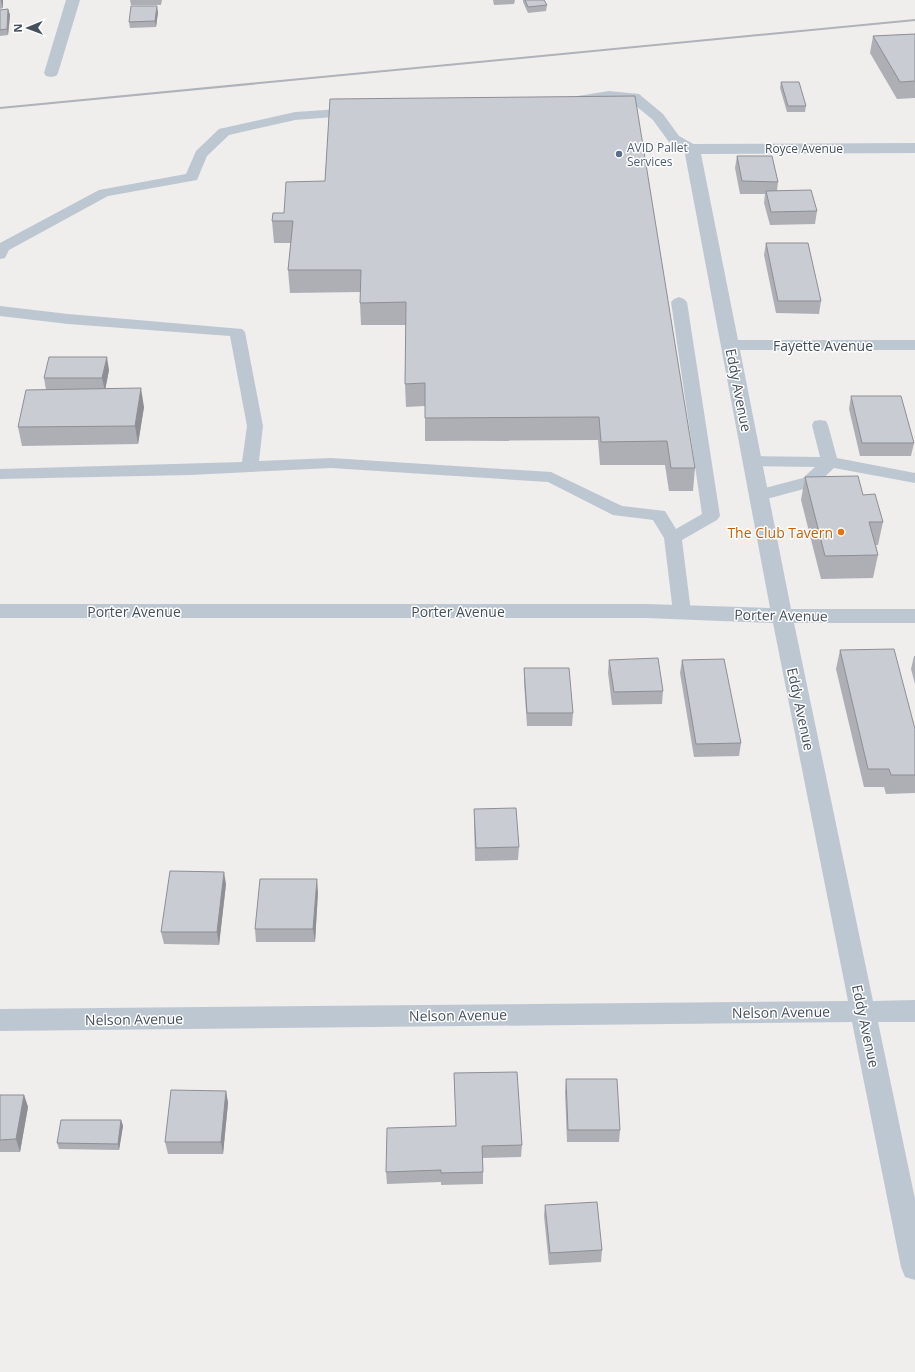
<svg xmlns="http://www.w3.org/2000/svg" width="915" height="1372" font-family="'Open Sans',sans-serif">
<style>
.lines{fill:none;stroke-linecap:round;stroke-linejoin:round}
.service{fill:#bdc7d1;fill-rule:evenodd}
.minor{fill:#bdc7d1;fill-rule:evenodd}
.rail{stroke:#afb2b8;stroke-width:2}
.wall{fill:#adafb5}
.shaded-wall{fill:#8d8f94}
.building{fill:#c9ccd3;stroke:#8d8f94}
.service-dot{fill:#5c6f8a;stroke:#fff;stroke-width:1.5}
.food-dot{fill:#e8710a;stroke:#fff;stroke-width:1.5}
.labels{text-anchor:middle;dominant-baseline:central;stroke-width:3;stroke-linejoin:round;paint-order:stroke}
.far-service-label{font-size:12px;fill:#4e5e75;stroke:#fff;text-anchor:start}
.far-street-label{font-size:12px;fill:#444f5c;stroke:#fff}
.street-label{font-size:14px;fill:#444f5c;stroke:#fff}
.food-label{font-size:14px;fill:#c56008;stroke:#fff;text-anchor:end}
</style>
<rect width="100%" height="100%" fill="#f0eded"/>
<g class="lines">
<g class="service">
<path d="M609,91L639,94L663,114L679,136L697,146L699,149L697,152L692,153L669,142L653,120L630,101L609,99L571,105L566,104L564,101L566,98L571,97Z"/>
<path d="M355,108L360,109L362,112L360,115L295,120L229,135L207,156L197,180L108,196L9,250L5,258L0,259V243L99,190L186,174L196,151L219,129L295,112Z"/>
<path d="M679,297L684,299L687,302L720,516L717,520L682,540L691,612L688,616L682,618L676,616L673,612L664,538L653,520L613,515L548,482L331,468L190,475L0,479V469L242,462L247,426L230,336L68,324L0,316V306L68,314L242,329L245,332L263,426L259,461L331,458L551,472L622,506L665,511L676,529L702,514L671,302L674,299Z"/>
<path d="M820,420L826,421L828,425L837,458L915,473V483L834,468L815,486L759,501L753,499L750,495L753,491L803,478L815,467L752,466L746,465L744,461L746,457L752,456L820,457L812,425L814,421Z"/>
</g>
<g class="minor">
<path d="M66,0H80L58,73L56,76L51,77L46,76L44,73Z"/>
<path d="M915,143V153L701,154L738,340H915V350H740L791,609H915V623H794L873,1001L915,1000V1022H878L915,1199V1280L905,1277L901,1267L852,1022L0,1031V1009L848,1001L773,623L646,618H0V604H646L770,608L684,149L686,146L692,144Z"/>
</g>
<path class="rail" d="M0,108L915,20"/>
</g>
<g class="wall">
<path d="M0,0H3V8L0,9Z"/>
<path d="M130,0H162L161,5H131Z"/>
<path d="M493,0H515L514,4L494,5Z"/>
<path d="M523,0H544L547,5L546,11L528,13L523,2Z"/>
<path d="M8,9L10,15L8,35L0,36V10Z"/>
<path d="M158,12L156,27L130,28L129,22Z"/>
<path d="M915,34V98L897,99L870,53L873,36Z"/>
<path d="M781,82L806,106L805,112H787L780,88Z"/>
<path d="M330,99L695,468L693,491H669L665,465H600L598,440L425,441V406L406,407L405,384L406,325H361L360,303V292L290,293L288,270L291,243H274L272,221L284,213L325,181Z"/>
<path d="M737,156L778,182L777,191L817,211L815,224L770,225L764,203L765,194H740L735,168Z"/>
<path d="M766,243L821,301L819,314L776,313L764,255Z"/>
<path d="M109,370L105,389L144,407L138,444L22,446L18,427L46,390L44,378Z"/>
<path d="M851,396L914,443L911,456H860L849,409Z"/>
<path d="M805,477L863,495L883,522L878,545H876L878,555L873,578L821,579L801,500Z"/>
<path d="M840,650L915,729V793L886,794L884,787H864L836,669Z"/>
<path d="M914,656H915V684L911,669Z"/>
<path d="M609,660L663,691L662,704L612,705L608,673Z"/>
<path d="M682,660L741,743L739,756L694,757L680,673Z"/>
<path d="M524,668L573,713L572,726H527L524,682Z"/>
<path d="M474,809L519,847L518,860L475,861L474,822Z"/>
<path d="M226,884L219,945L164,944L161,932Z"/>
<path d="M318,892L315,942H256L255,929Z"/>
<path d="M454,1073L522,1145L521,1157L483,1158V1184L441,1185V1182L387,1184L386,1172L456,1126Z"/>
<path d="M566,1079L620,1130L619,1142H567L565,1092Z"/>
<path d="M226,1091L228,1103L223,1154H168L165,1142Z"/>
<path d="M0,1095H24L28,1107L20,1152H0Z"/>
<path d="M121,1120L123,1126L119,1150L59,1149L57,1143Z"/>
<path d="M545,1205L602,1250L601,1262L549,1265L544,1216Z"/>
</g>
<g class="shaded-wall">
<path d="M1,0H3V8Z"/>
<path d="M157,6L158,12L156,27L155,21Z"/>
<path d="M8,9L10,15L8,35L7,29Z"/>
<path d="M107,357L109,370L105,391L102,378Z"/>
<path d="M141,388L144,407L138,444L135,426Z"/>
<path d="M224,872L226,884L219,945L217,932Z"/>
<path d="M317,879L318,892L315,942L313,929Z"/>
<path d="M226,1091L228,1103L223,1154L221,1142Z"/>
<path d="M24,1095L28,1107L20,1152L16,1139Z"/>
<path d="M121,1120L123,1126L119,1150L118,1144Z"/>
</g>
<g class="building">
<path d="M525,0H544L547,5L528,7Z"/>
<path d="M131,6H157L155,21L129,22Z"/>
<path d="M8,9L7,29L0,30V10Z"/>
<path d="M915,34V81L900,82L873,36Z"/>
<path d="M781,82H799L806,106H788Z"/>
<path d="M635,96L695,468H671L667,441L601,442L599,417L425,418V383L405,384L406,302L360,303L361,270H288L293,221H272L273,213H284L286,182L325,181L330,99Z"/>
<path d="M737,156H772L778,182L742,181Z"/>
<path d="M811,190L817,211L771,212L766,191Z"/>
<path d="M766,243H808L821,301H778Z"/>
<path d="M49,357H107L102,378H44Z"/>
<path d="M141,388L135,426L18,427L26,390Z"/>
<path d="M851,396H901L914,443H862Z"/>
<path d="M858,476L863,495L875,494L883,522H869L878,555L825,556L805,477Z"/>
<path d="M894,649L915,729V775H891L889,769H868L840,650Z"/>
<path d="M658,658L663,691L614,692L609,660Z"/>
<path d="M724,659L741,743L696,744L682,660Z"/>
<path d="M524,668H569L573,713H527Z"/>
<path d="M516,808L519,847L476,848L474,809Z"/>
<path d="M170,871L224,872L217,932H161Z"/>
<path d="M260,879H317L313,929H255Z"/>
<path d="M517,1072L522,1145L482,1146L483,1172L441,1173V1170L386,1172L387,1128L456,1126L454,1073Z"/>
<path d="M566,1079H617L620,1130H568Z"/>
<path d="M171,1090L226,1091L221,1142H165Z"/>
<path d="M0,1095H24L16,1139L0,1140Z"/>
<path d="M61,1120H121L118,1144L57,1143Z"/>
<path d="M597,1202L602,1250L550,1253L545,1205Z"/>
</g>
<circle class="service-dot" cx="619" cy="154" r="4"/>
<circle class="food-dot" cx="841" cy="532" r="4"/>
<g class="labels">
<g class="far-service-label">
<text x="627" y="147">AVID Pallet<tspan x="627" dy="14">Services</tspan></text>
</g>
<g class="far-street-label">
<text x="804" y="148">Royce Avenue</text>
</g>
<g class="street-label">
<text x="823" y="345">Fayette Avenue</text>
<text transform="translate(739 390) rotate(79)">Eddy Avenue</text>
<text x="134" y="611">Porter Avenue</text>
<text x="458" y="611">Porter Avenue</text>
<text transform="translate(781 615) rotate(1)">Porter Avenue</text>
<text transform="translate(801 709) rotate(78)">Eddy Avenue</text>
<text transform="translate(781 1012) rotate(-1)">Nelson Avenue</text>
<text transform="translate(458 1015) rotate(-1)">Nelson Avenue</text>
<text transform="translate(134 1019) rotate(-1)">Nelson Avenue</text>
<text transform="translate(866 1026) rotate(78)">Eddy Avenue</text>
</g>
<g class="food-label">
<text x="833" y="532">The Club Tavern</text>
</g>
</g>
<g transform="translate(28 28) rotate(269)" stroke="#ffffff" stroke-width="3" paint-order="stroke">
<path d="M0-3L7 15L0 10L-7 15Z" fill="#444f5c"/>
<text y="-6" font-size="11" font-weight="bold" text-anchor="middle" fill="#444f5c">N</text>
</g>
</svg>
